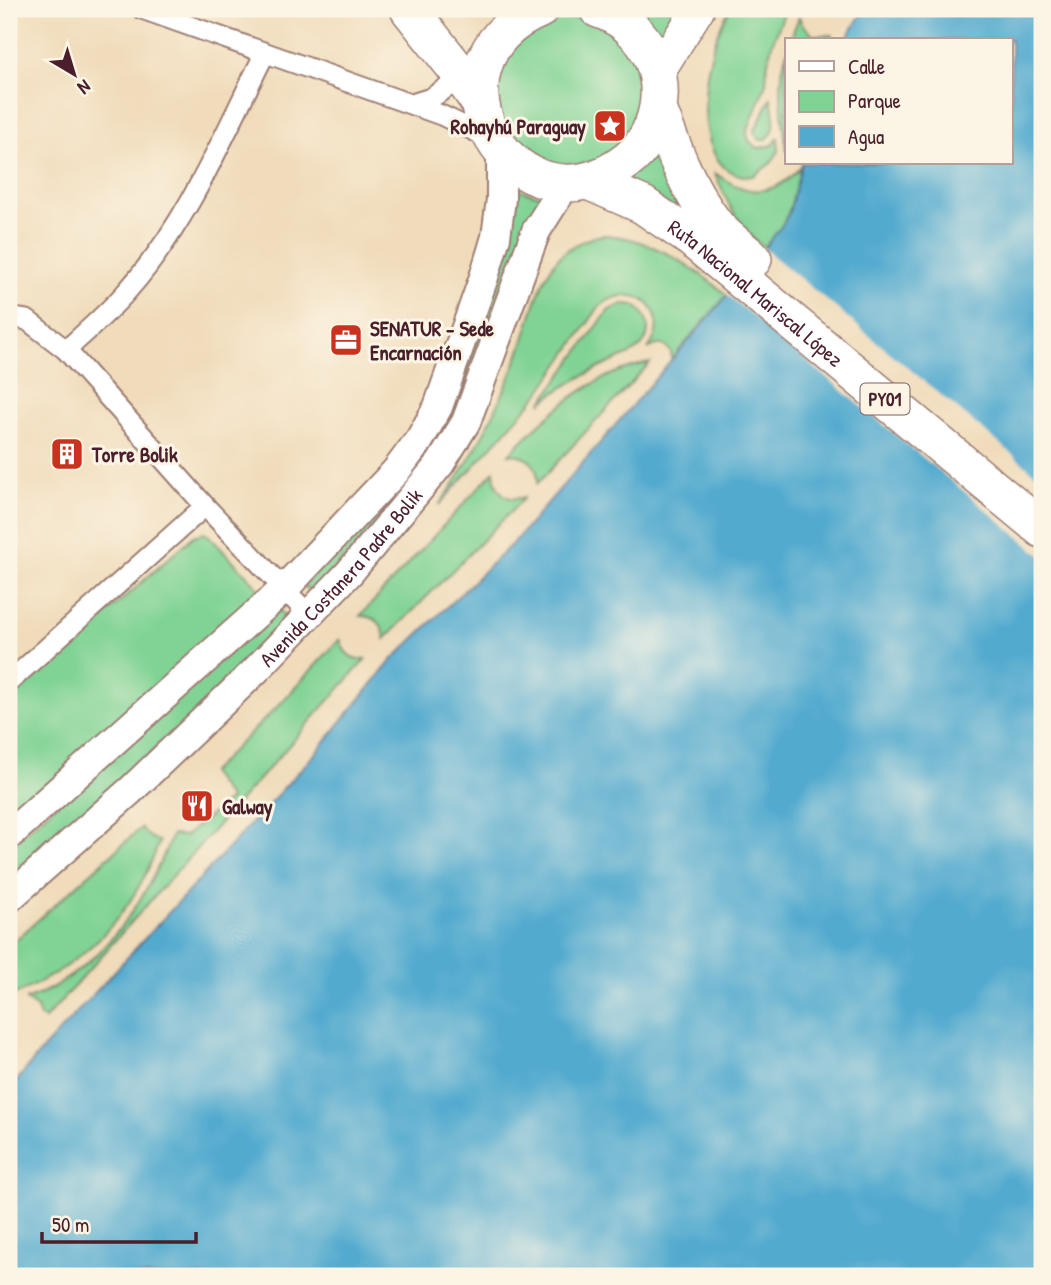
<svg xmlns="http://www.w3.org/2000/svg" width="1051" height="1285" font-family="'Patrick Hand',sans-serif">
<style>
.green{fill:#81d395;stroke:#667960;stroke-width:2}
.water{fill:#52aacf;stroke:#4e647d;stroke-width:2}
.pier{fill:#f0dbba}
.lines{fill:none;stroke-linecap:round;stroke-linejoin:round}
.street-casing{stroke:#9d7d72;stroke-width:23}
.secondary-casing{stroke:#9d7d72;stroke-width:32}
.primary-casing{stroke:#9d7d72;stroke-width:35}
.highway-casing{stroke:#9d7d72;stroke-width:40}
.street{stroke:#fff;stroke-width:19}
.secondary{stroke:#fff;stroke-width:28}
.primary{stroke:#fff;stroke-width:32}
.highway{stroke:#fff;stroke-width:37}
.labels{text-anchor:middle;dominant-baseline:central;stroke-width:6;stroke-linejoin:round;paint-order:stroke}
.shield{fill:#fcf5e5;stroke:#7f5f63;stroke-width:2}
.shield-label{font-size:19px;font-weight:bold;fill:#4a1f2b}
.poi-label{font-size:21px;font-weight:bold;fill:#4a1f2b;stroke:#fcf5e5;text-anchor:start}
.street-label{font-size:21px;fill:#4a1f2b;stroke:#fcf5e5}
</style>
<rect width="100%" height="100%" fill="#fcf5e5"/>
<filter id="ink" filterUnits="userSpaceOnUse"><feTurbulence type="fractalNoise" baseFrequency=".0143" numOctaves="2"/><feDisplacementMap in="SourceGraphic" scale="14" xChannelSelector="R" yChannelSelector="G"/><feConvolveMatrix kernelMatrix="1 2 1 2 8 2 1 2 1" color-interpolation-filters="sRGB"/></filter>
<filter id="wash" filterUnits="userSpaceOnUse"><feTurbulence type="fractalNoise" baseFrequency=".00686" numOctaves="4" result="noise"/><feDisplacementMap in="SourceGraphic" scale="28" xChannelSelector="R" yChannelSelector="G"/><feGaussianBlur stdDeviation="1.57" result="paint"/><feColorMatrix in="noise" values="0 0 0 0 0 0 0 0 0 0 0 0 0 0 0 0 0 1.4 0 .05"/><feComposite in="paint" operator="in"/></filter>
<g filter="url(#wash)">
<rect width="100%" height="100%" fill="#f0dbba"/>
<g class="green">
<path d="M644,9H680L665,41L634,13Z"/>
<path d="M730,9H786L772,44L767,67L766,83L747,132C747,140 751,145 759,148L773,145L778,138L779,151L770,164L753,176C700,180 701,101 709,64C713,45 720,25 730,9Z"/>
<path d="M799,17L802,24L813,35H832L829,40H790Z"/>
<circle cx="569" cy="92" r="74"/>
<path d="M787,51V152C783,119 776,83 787,51Z"/>
<path d="M771,98C773,114 780,130 765,140H760L754,132Z"/>
<path d="M656,139L704,221L612,181Z"/>
<path d="M802,165C794,194 789,229 763,247C739,228 726,201 715,173C747,197 775,198 802,165Z"/>
<path d="M512,184L523,191L545,197L460,417L377,525L313,591L303,587L397,479Z"/>
<path d="M602,235C648,236 692,266 727,295L671,360V352C664,342 657,344 648,349C675,311 634,277 599,307L538,395L439,505C472,460 496,414 516,362C530,329 535,285 559,257C571,245 585,239 602,235Z"/>
<path d="M623,304L634,305C648,314 654,334 640,347C632,355 622,357 612,362C587,373 562,386 541,403L609,310Z"/>
<path d="M650,363L537,484C540,465 527,454 509,454C548,414 593,372 650,363Z"/>
<path d="M494,471C494,490 506,503 525,497L385,639C383,623 376,616 360,616Z"/>
<path d="M204,533L209,536L258,587L259,596L9,822V700L194,536Z"/>
<path d="M279,609L284,615V623L180,728L9,879V846Z"/>
<path d="M340,639C343,653 352,661 366,659L45,1019L40,1017L37,1008L26,1000C98,973 145,904 172,835L185,836L230,799L210,773L280,704Z"/>
<path d="M141,828L147,835L159,842C133,917 81,967 9,997V946Z"/>
</g>
<path class="water" d="M864,9H1042V1276H9V1090L43,1049L314,755L392,660L515,541L721,303L783,224L789,213L802,163H1011V40H846Z"/>
<path class="pier" d="M760,245L1042,479V556L725,293Z"/>
</g>
<g filter="url(#ink)">
<g class="lines">
<defs>
<g id="street">
<path d="M142,9L441,115L491,139"/>
<path d="M412,104L431,98L469,73"/>
<path d="M9,317L27,320L66,350L205,506L309,615"/>
<path d="M66,350C87,331 109,312 128,290C189,221 224,134 265,53"/>
<path d="M9,682L205,506"/>
</g>
<g id="secondary">
<path d="M9,835L284,589L396,471L420,439L438,407L484,277L496,237L501,199V151"/>
<path id="s1" d="M9,898L131,790L255,671L349,573L440,464L466,422L536,231L567,182"/>
</g>
<path id="primary" d="M657,74L698,9"/>
<g id="highway">
<path d="M409,9L455,67L480,103"/>
<path d="M540,9C409,64 516,247 628,160C652,141 663,107 658,78C653,45 629,19 598,9"/>
<path d="M658,109C673,149 689,192 716,226C726,238 741,248 753,259"/>
<path id="s2" d="M588,181L643,205L691,238L1042,529"/>
</g>
</defs>
<use href="#street" class="street-casing"/>
<use href="#secondary" class="secondary-casing"/>
<use href="#primary" class="primary-casing"/>
<use href="#highway" class="highway-casing"/>
<use href="#street" class="street"/>
<use href="#secondary" class="secondary"/>
<use href="#primary" class="primary"/>
<use href="#highway" class="highway"/>
</g>
</g>
<defs>
<symbol id="sight-square" viewBox="-11 -11 22 22"><rect x="-9" y="-9" width="18" height="18" rx="4" fill="#c8321e" stroke="#fcf5e5"/><path d="M0-6L1.8-2.2L6-1.7L2.9 1.2L3.7 5.4L0 3.3L-3.7 5.4L-2.9 1.2L-6-1.7L-1.8-2.2Z" fill="#fff"/></symbol>
<symbol id="office-square" viewBox="-11 -11 22 22"><rect x="-9" y="-9" width="18" height="18" rx="4" fill="#c8321e" stroke="#fcf5e5"/><path d="M-6-3h4V-5.5h4V-3h4V5H-6ZM-1-4.5V-3h2v-1.5ZM-6 0V1H6V0Z" fill="#fff"/></symbol>
<symbol id="building-square" viewBox="-11 -11 22 22"><rect x="-9" y="-9" width="18" height="18" rx="4" fill="#c8321e" stroke="#fcf5e5"/><path d="M-4-6H4V6H1V3H-1V6H-4ZM-2.5-4.3h1.7v1.8h-1.7ZM.8-4.3h1.7v1.8H.8ZM-2.5-1h1.7V.8h-1.7ZM.8-1h1.7V.8H.8Z" fill="#fff"/></symbol>
<symbol id="restaurant-square" viewBox="-11 -11 22 22"><rect x="-9" y="-9" width="18" height="18" rx="4" fill="#c8321e" stroke="#fcf5e5"/><path d="M-5-6h1v4h1v-4h1v4h1v-4h1v5L-1.5 .5V6h-2V.5L-5-1ZM5-6V6H3V1.5H1.5Q1.5-4 5-6Z" fill="#fff"/></symbol>
</defs>
<g fill-rule="evenodd">
<use href="#sight-square" x="591" y="107" width="38" height="38"/>
<use href="#office-square" x="327" y="321" width="38" height="38"/>
<use href="#building-square" x="48" y="435" width="38" height="38"/>
<use href="#restaurant-square" x="178" y="787" width="38" height="38"/>
</g>
<g class="labels">
<rect class="shield" x="860.5" y="383.5" width="49" height="31" rx="5"/>
<g class="shield-label">
<text x="885" y="399">PY01</text>
</g>
<g class="poi-label">
<text x="586" y="126" text-anchor="end">Rohayhú Paraguay</text>
<text x="370" y="328">SENATUR - Sede<tspan x="370" dy="24">Encarnación</tspan></text>
<text x="92" y="454">Torre Bolik</text>
<text x="222" y="806">Galway</text>
</g>
<g class="street-label">
<text stroke="none"><textPath href="#s2" startOffset="203">Ruta Nacional Mariscal López</textPath></text>
<text stroke="none"><textPath href="#s1" startOffset="462">Avenida Costanera Padre Bolik</textPath></text>
</g>
</g>
<rect width="1051" height="1285" fill="none" stroke="#fcf5e5" stroke-width="35"/>
<rect x="785" y="38" width="228" height="126" fill="#fcf5e5" stroke="#b59f9b" stroke-width="2"/>
<rect x="799" y="61" width="35" height="10" fill="#ffffff" stroke="#b59f9b" stroke-width="2"/>
<text x="848" y="74" font-size="21" fill="#4a1f2b">Calle</text>
<rect x="799" y="91" width="35" height="21" fill="#81d395" stroke="#b59f9b" stroke-width="2"/>
<text x="848" y="108" font-size="21" fill="#4a1f2b">Parque</text>
<rect x="799" y="126" width="35" height="21" fill="#52aacf" stroke="#b59f9b" stroke-width="2"/>
<text x="848" y="144" font-size="21" fill="#4a1f2b">Agua</text>
<g transform="translate(74 74) rotate(142)" stroke="#fcf5e5" stroke-width="5" paint-order="stroke">
<path d="M0-5L12 26L0 18L-12 26Z" fill="#4a1f2b"/>
<text y="-10" font-size="19" font-weight="bold" text-anchor="middle" fill="#4a1f2b">N</text>
</g>
<path d="M42 1232v10h154v-10" fill="none" stroke="#4a1f2b" stroke-width="3.5"/>
<text x="52" y="1232" font-size="21" fill="#4a1f2b" stroke="#fcf5e5" stroke-width="5" paint-order="stroke">50 m</text>
</svg>
